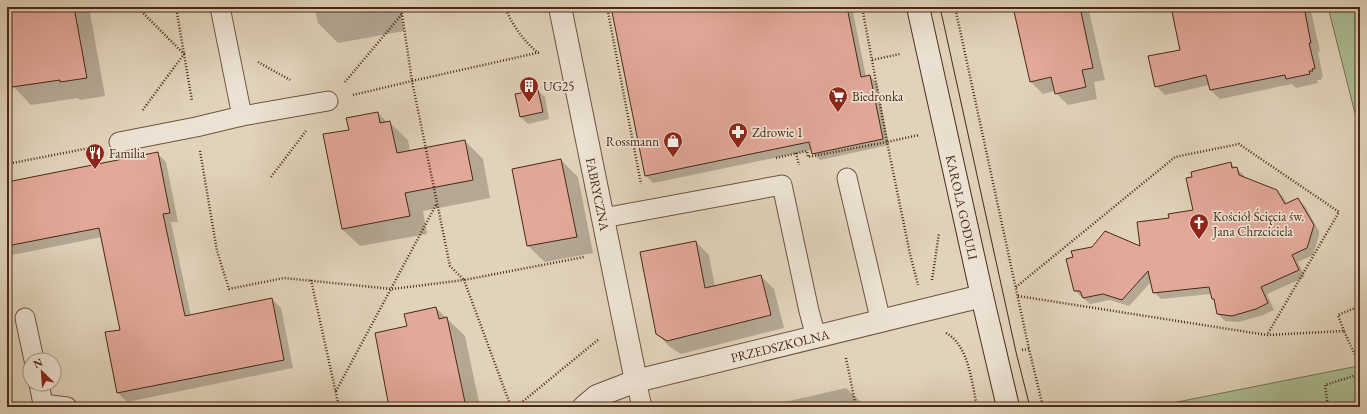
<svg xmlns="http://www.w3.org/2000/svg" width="1367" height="414" font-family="'EB Garamond',serif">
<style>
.green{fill:#adbe95;stroke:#7c7354}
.shadow{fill:#0003}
.building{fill:#e2a899;stroke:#4a2814}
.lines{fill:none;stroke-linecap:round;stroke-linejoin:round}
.lane-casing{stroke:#70533e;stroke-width:21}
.street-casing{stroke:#70533e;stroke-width:24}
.secondary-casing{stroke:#4a2814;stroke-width:24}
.path{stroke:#4a2814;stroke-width:2.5;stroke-dasharray:1 2;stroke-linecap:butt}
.lane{stroke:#ece2d3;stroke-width:19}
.street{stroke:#ece2d3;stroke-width:22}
.secondary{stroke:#ece2d3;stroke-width:22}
.tram{stroke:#4a2814;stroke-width:1}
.labels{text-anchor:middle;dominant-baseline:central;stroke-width:3.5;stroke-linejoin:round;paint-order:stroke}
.poi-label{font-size:13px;fill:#4a2814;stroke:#ece2d3;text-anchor:start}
.street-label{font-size:13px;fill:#4a2814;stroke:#ece2d3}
</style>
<rect width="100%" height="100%" fill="#e1d3bb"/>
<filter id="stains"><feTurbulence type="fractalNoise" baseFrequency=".005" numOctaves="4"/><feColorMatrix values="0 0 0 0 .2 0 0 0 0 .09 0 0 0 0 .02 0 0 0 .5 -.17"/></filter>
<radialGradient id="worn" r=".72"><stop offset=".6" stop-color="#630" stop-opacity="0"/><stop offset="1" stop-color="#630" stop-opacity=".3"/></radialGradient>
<g class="green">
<path d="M1328,7H1360V133Z"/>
<path d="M1360,366V407H1152L1353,367Z"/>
</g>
<g class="shadow">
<path d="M7,7H89L105,96L80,100L78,98L31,105L13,86L7,54Z"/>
<path d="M314,7H400L404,31L338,43L318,23Z"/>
<path d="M613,7H852L866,77L870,76L877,83L889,145L820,160L813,153L812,150L653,183L646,176Z"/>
<path d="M1014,7H1088L1105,80L1094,82L1097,99L1068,105L1056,93L1055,91L1043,94L1031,82Z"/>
<path d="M1172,7H1310L1320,51L1318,52L1323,77L1321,78V80H1317L1318,83L1296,88L1292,84L1220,99L1210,90L1209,85L1165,95L1156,86L1181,51Z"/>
<path d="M538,91L545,97L549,119L528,124L521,117L516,95Z"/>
<path d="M378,113L388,123H390L408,140L410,151L465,141L483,159L490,198L423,211L427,234L360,246L342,229L350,130Z"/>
<path d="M157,153L166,162L178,222H171L191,316L272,299L281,308L293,368L127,402L118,393L106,333L122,331L102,237L7,256V183Z"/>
<path d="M561,160L578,177L593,253L545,262L528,246L513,170Z"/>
<path d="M1230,163L1244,175V179L1277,191L1284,198L1287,204L1298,199L1305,206L1319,231V235L1313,255L1298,262L1305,277L1267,294L1274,310L1263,315L1239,322L1225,321L1218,314L1216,302L1213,299L1212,294L1161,299L1154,292L1152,281L1129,306L1110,300L1090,304L1075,291L1142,248L1170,219L1195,211L1193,178Z"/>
<path d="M696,242L709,255L715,287L761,276L774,289L784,328L681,354L670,347L656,333Z"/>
<path d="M436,308L465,336L480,407H390L408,326Z"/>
<path d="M846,388L861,402L862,407H763Z"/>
</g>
<g class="building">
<path d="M7,7H74L87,78L60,82V80L12,87L7,59Z"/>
<path d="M611,7H847L861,77L870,75L883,139L812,154L809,142L645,176Z"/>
<path d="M1013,7H1080L1093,68L1082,70L1086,87L1055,94L1051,77L1030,82Z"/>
<path d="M1171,7H1304L1311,43H1309L1315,68L1312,69L1313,71H1309L1310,74L1286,79L1285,75L1210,90L1206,75L1155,87L1148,56L1180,50Z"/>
<path d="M538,90L543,112L520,117L515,94Z"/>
<path d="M378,112L380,123L390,121L397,153L465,140L473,180L405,193L410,216L342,229L323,134L349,130L346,118Z"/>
<path d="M158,152L170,213L163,214L185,316L272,298L284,360L117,393L105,332L120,330L99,228L7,246V182Z"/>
<path d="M561,159L577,237L527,246L512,169Z"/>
<path d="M1231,162L1232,168L1237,167L1239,175L1277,190L1285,204L1298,198L1314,225L1307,248L1292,255L1299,270L1261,287L1268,303L1256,309L1232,316L1217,314L1214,299H1212L1209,287L1153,293L1148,271L1122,300L1103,294L1083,298L1080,291H1074L1066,259L1073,257L1071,251L1092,247L1105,231L1140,246L1137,222L1169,218L1168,214L1193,210L1186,178L1192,177L1191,172Z"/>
<path d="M696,241L705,288L761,275L771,315L667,341L656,334L640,252Z"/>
<path d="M436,307L439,319L447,317L466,407H389L375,333L407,326L404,314Z"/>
</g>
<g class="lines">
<defs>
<g id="lane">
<path d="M220,7L242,116"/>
<path d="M119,142L196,127L242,116L328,101"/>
<path d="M847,178L881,322"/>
<path d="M603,218L782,185L809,311L816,337"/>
<path d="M25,318L34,360"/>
<path d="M636,381L642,407"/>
<path d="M39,384L43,404L67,407"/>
</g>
<g id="street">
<path id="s1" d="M560,7L636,381"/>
<path id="s2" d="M584,407L597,396L636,381L982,296"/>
</g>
<g id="secondary">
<path id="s3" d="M918,7L982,296L1008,407"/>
</g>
</defs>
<use href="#lane" class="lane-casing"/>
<use href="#street" class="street-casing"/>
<use href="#secondary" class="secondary-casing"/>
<g class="path">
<path d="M137,7L184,54L142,111"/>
<path d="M176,7L192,101"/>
<path d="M401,7L412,81L541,52"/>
<path d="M505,7C512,25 523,40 538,53"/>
<path d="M607,7L641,184"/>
<path d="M862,7L872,60L900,54"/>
<path d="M955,7L1029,349"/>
<path d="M872,60L887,142L919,135"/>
<path d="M258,62L290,80"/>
<path d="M345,82L402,14"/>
<path d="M353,95L412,81L450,266L464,280L584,257"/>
<path d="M200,151L217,251L229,289L284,278L392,289L464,280L511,407"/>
<path d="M796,153L799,165"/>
<path d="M776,158L807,151L808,157L887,142L910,254L918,285"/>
<path d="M7,164L95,147"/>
<path d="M271,177L306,131"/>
<path d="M311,280L339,407"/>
<path d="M932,280L939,233"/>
<path d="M1016,287L1175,157L1239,144L1339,212L1267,335"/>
<path d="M1018,296L1267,335L1344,331L1360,366"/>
<path d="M1344,331L1338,315L1360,306"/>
<path d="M946,333C969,345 972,384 977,407"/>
<path d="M1022,350L1029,349L1043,407"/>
<path d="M846,358L856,407"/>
<path d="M336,391L436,205"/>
<path d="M516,407L599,339"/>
<path d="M1328,407L1325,385L1360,374"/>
</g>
<use href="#lane" class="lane"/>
<use href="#street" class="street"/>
<use href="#secondary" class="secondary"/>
<path class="tram" d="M940,7L1016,352L1030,407"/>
</g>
<defs>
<symbol id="building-pin" viewBox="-11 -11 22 30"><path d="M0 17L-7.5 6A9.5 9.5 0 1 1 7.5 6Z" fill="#8f2418" stroke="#ece2d3"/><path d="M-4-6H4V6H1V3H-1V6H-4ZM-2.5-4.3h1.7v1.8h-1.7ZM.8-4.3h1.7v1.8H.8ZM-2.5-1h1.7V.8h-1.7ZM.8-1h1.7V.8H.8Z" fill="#fff"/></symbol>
<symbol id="supermarket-pin" viewBox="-11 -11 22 30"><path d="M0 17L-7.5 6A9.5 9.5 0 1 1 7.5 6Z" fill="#8f2418" stroke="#ece2d3"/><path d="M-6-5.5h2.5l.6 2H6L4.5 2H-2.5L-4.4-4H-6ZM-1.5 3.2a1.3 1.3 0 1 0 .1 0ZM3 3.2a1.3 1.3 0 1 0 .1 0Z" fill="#fff"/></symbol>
<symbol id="pharmacy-pin" viewBox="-11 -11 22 30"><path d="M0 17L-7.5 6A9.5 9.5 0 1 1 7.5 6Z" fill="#8f2418" stroke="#ece2d3"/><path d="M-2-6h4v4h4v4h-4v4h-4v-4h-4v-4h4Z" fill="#fff"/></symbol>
<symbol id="shop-pin" viewBox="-11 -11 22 30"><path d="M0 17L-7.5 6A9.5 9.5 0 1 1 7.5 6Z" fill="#8f2418" stroke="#ece2d3"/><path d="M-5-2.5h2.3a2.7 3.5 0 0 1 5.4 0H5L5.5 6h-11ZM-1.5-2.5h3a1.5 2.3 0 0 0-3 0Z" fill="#fff"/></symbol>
<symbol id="restaurant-pin" viewBox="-11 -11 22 30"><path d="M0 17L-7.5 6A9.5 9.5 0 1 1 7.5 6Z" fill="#8f2418" stroke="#ece2d3"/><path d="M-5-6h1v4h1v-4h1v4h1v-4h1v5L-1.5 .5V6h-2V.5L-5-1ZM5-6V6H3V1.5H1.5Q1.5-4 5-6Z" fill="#fff"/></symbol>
<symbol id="church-pin" viewBox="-11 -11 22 30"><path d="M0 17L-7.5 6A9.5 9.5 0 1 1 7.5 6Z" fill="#8f2418" stroke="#ece2d3"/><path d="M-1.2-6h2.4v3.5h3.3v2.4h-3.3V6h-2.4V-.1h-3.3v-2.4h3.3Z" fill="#fff"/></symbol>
</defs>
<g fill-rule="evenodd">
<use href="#building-pin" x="518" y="75" width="22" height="30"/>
<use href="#supermarket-pin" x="827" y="85" width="22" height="30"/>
<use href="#pharmacy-pin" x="727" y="121" width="22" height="30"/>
<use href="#shop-pin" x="662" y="130" width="22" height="30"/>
<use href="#restaurant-pin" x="84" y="142" width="22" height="30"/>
<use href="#church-pin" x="1188" y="212" width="22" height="30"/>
</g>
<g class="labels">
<g class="poi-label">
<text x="543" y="86">UG25</text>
<text x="852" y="96">Biedronka</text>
<text x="752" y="132">Zdrowie 1</text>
<text x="659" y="141" text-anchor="end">Rossmann</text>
<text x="109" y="153">Familia</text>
<text x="1213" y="216">Kościół Ścięcia św.<tspan x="1213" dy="15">Jana Chrzciciela</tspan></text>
</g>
<g class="street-label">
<text stroke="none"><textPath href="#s1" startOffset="191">FABRYCZNA</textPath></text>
<text stroke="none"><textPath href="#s3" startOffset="205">KAROLA GODULI</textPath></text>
<text stroke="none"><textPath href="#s2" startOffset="207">PRZEDSZKOLNA</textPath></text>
</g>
</g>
<rect width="1367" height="414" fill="none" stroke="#e1d3bb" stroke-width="24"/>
<rect x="8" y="8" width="1351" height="398" fill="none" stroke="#4a2814" stroke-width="2"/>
<rect x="12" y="12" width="1343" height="390" fill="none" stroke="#4a2814"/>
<g transform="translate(42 372) rotate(335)"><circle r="19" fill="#ece2d3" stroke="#ab9887"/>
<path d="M0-3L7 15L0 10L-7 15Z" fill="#8f2418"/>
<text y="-6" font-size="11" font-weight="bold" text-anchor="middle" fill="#4a2814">N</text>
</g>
<rect width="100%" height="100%" filter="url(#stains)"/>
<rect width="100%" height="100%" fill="url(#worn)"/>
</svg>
